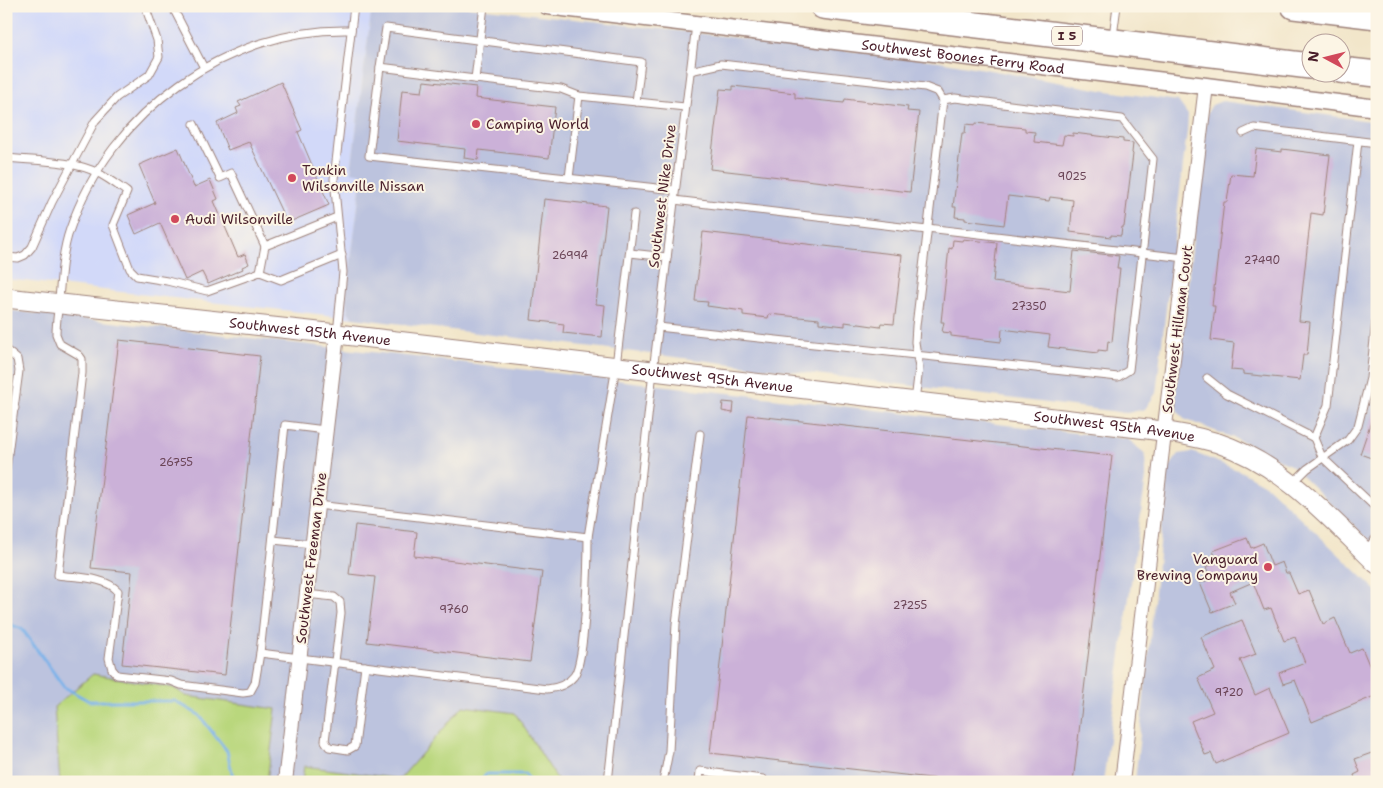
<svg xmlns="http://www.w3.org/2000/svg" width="1383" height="788" font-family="'Shantell Sans',sans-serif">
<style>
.built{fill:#d2d9f9}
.industrial{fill:#bcc3de}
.green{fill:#b9d77d;stroke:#827b54}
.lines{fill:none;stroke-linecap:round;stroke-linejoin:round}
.stream{stroke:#7ab2ea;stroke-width:3}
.building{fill:#cbb1d8}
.service-casing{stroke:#9e827a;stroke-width:9}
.minor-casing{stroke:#9e827a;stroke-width:16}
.tertiary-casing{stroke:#9e827a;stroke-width:19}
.secondary-casing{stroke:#9e827a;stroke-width:21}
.motorway-casing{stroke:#9e827a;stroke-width:28}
.service{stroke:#fff;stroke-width:7}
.minor{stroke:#fff;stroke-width:14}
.tertiary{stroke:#fff;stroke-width:16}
.secondary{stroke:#fff;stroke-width:19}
.motorway{stroke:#fff;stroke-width:25}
.poi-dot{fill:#d1495b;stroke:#fcf5e5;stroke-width:2}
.labels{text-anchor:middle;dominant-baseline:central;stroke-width:4;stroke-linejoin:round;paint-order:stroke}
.number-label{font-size:11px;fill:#6a4456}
.shield{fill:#fcf5e5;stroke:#7f5f63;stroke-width:1}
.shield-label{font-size:12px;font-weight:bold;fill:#4a1f2b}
.street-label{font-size:14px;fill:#4a1f2b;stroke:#fcf5e5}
.poi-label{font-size:14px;fill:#4a1f2b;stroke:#fcf5e5;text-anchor:start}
</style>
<rect width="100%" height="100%" fill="#fcf5e5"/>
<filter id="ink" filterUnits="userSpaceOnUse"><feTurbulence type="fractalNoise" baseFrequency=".02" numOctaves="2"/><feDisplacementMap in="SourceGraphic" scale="10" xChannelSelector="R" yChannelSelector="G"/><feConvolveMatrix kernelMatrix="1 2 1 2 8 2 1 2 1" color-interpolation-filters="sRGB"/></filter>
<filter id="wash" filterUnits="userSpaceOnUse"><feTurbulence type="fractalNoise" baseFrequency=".0096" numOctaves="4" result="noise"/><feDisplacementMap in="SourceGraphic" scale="20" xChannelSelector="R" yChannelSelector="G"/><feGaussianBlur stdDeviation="1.12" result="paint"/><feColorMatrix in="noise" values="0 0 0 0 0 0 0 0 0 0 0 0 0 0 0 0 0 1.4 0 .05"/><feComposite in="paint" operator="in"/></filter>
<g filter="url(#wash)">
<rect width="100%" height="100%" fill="#f2e6ca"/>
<path class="built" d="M6,6H372L351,171L362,173L346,299L348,311L353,318L6,279Z"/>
<g class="industrial">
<path d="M372,6H461L939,61L1107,91L1178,101L1188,115L1187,131L1156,393L1145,409L1127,413L898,384L353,318L348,311L346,299L362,174L351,172Z"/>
<path d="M1222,101L1377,122V548L1292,466L1244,442L1184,419L1177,410L1176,392L1207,113L1212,105Z"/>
<path d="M6,310L1128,439L1145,454L1146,477L1103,782H6Z"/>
<path d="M1192,452L1240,471L1267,486L1377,591V782H1135L1168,469L1179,454Z"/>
</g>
<g class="green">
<path d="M93,674L174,688L186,696L276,709L267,782H60L54,707Z"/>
<path d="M463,706L515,713L559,782H302L304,766L400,779Z"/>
</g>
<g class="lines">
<g class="stream">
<path d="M6,623L22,629L64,687L89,701H175L199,715L227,751L234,782"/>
<path d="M478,782L487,774H525L530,782"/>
</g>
</g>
<g id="blocks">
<g class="building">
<path d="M424,81L476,87L475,98L555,107L549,158L479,150L478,160L464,158L465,149L397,141L402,90L422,92Z"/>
<path d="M281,82L302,130L298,132L329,205L287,223L249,142L228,150L217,123L238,113L236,108L241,106L238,102Z"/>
<path d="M733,86L795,93V98L844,103L845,99L908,107L907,111L919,112L910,192L710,169L720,89L733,90Z"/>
<path d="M976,123L1025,128V131L1035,132L1034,142L1062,145L1064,135L1073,136V133L1123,139V142L1133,143L1132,153L1133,154L1124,227H1122L1121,236L1111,235V237L1070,232L1073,200L1050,197L1049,201L1008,196L1004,225L965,220V218L955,217L956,207H953L962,133H965L966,124L976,125Z"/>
<path d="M178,148L194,187L210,180L218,199L214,201L238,257L245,254L249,264L242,267L243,269L208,284L202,272L185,280L160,223L136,234L128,215L155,203L139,165Z"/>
<path d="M1256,149L1282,152V149L1330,155L1323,215L1311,213L1299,321L1310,322L1307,355H1303L1300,380L1243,374V371L1231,370L1234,343L1211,340L1215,306H1212L1224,202H1227L1231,174L1253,176Z"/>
<path d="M544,199L607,206L596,304L605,305L602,337L563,333L564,324L531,320Z"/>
<path d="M703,232L902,255L894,324L881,323L880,327L845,322V326L819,323V319L769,314L768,318L743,315V311L707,306L708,302L695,301Z"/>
<path d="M963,239L997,243L993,282L1070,291L1074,251L1119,256L1117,268H1120L1112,342L1108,341L1107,351L1098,350V353L1048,347L1050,335L1002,329L1001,342L951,336V333L942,332L944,322H941L949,248L952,249L953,240L962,241Z"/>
<path d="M119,340L260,356L225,675L122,664L132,572L91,568Z"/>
<path d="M723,402L734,403L733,413L722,411Z"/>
<path d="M1375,410L1377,411V460L1360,454Z"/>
<path d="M748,415L1112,456L1073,782H966L710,753Z"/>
<path d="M355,525L417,532L414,556L542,572L530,662L367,642L375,577L349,574Z"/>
<path d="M1247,538L1251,548L1263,543L1272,566L1282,562L1286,573H1289L1298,594L1309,590L1323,624L1335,618L1350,653L1362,648L1377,684V695L1312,722L1295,680L1283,684L1279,673L1305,663L1295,637L1284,641L1271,608L1264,610L1253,582L1230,592L1235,603L1212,612L1200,583L1211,579L1206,567L1218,562L1213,551Z"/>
<path d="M1242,620L1256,654L1240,660L1255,695L1270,688L1289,733L1216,764L1211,753L1205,755L1191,721L1213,712L1198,678L1215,670L1201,637Z"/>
<path d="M1377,751V782H1356L1354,775L1360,772L1355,759Z"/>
</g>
</g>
</g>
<g filter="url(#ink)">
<use href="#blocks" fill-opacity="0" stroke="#9e827a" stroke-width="1"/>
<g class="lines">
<defs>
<g id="service">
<path d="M172,6L204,68"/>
<path d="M484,6L475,79L380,67L369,156L675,190"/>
<path d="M1113,36L1117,6"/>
<path d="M380,67L386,28L641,62L636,102"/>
<path d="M690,71L721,64L925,87L938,92L943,100L916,326L915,342L919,368L915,401"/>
<path d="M475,79L561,89L579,96L685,107"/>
<path d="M194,124L220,178L231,173L265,246"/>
<path d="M1243,133L1254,128L1377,143"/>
<path d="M6,158C34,161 73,160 98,173C108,178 117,185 127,192L113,225L130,269L137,276L167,281L207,291L260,272L281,280L342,255"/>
<path d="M569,178L579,96"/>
<path d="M674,200L927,230"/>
<path d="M927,228L1185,258"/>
<path d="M630,253L667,257"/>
<path d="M6,257L18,258L25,255L32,247L52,202L95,121L117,97L149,75L159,57L157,40L145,6"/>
<path d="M260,272L265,246L337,217"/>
<path d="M658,327L1118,377L1129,370L1153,159L1122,119L955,98L943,100"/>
<path d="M337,334L343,272L334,179L354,6"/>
<path d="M6,350L17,359L19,371L6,469"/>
<path d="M1207,378L1227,394L1314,438L1322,457L1377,509"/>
<path d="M6,407L15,408"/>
<path d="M325,430L285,425L260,653L255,683L250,692L243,693L181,685L171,681L117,675L112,669L109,658L118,591C104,576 77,578 58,575L82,373V359L79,355L60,344L56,334C56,323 58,312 59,300C61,276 62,252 70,229C110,112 227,27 351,30"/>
<path d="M1314,438L1328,405L1358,141"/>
<path d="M1293,483L1307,469L1348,440L1358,426L1370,378L1377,311"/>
<path d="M317,505L588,537"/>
<path d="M273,540L312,544"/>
<path d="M1366,550L1377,537"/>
<path d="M306,594L334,597L340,602L341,613L325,741L329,747L348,750L355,746L365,666"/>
<path d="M260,653L547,689C558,688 567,685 574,676C586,660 588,560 588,537L616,366L634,214"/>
<path d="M608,782L653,371L696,25"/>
<path d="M663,782L669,751L676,624L700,434"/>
<path d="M699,782L700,771L763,779V782"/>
</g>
<g id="minor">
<path d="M285,782L337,334"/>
<path d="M1122,782L1206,86"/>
</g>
<g id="tertiary">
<path id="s1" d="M547,6L1206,86L1377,108"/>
</g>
<g id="secondary">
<path id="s2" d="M6,298L337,334L1147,429C1171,432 1194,436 1218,443C1284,465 1329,517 1377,564"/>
</g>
<g id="motorway">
<path d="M823,6L1310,66"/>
<path d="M1294,6L1377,16"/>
<path d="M1340,70L1377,74"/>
</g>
</defs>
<use href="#service" class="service-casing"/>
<use href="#minor" class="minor-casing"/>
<use href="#tertiary" class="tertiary-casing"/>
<use href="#secondary" class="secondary-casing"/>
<use href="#motorway" class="motorway-casing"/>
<use href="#service" class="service"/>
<use href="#minor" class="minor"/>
<use href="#tertiary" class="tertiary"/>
<use href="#secondary" class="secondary"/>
<use href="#motorway" class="motorway"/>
</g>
</g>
<g class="poi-dot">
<circle cx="476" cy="124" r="5"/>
<circle cx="292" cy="178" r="5"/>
<circle cx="175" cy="219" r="5"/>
<circle cx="1268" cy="567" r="5"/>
</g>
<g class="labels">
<g class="number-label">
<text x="1072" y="176">9025</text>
<text x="570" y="255">26994</text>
<text x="1262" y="260">27490</text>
<text x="1029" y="306">27350</text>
<text x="176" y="462">26755</text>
<text x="910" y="605">27255</text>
<text x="454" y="609">9760</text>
<text x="1229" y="692">9720</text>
</g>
<rect class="shield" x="1052" y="26.5" width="30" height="19" rx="4"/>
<g class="shield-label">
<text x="1067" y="36">I 5</text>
</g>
<g class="street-label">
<text stroke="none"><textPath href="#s1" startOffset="419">Southwest Boones Ferry Road</textPath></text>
<text transform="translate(662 196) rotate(-83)">Southwest Nike Drive</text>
<text transform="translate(1177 329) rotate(-83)">Southwest Hillman Court</text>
<text stroke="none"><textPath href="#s2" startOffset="306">Southwest 95th Avenue</textPath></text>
<text stroke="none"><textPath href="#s2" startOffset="711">Southwest 95th Avenue</textPath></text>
<text stroke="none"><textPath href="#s2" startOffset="1116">Southwest 95th Avenue</textPath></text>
<text transform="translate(311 558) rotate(-83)">Southwest Freeman Drive</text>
</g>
<g class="poi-label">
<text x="486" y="124">Camping World</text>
<text x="302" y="170">Tonkin<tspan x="302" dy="16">Wilsonville Nissan</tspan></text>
<text x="185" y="219">Audi Wilsonville</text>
<text x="1258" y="559" text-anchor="end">Vanguard<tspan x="1258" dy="16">Brewing Company</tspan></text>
</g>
</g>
<rect width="1383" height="788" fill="none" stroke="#fcf5e5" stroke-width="25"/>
<g transform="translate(1326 58) rotate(277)"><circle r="24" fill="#fcf5e5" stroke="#b59f9b"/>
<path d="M0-4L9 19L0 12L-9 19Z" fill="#d1495b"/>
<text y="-8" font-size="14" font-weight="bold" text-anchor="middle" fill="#4a1f2b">N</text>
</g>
</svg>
